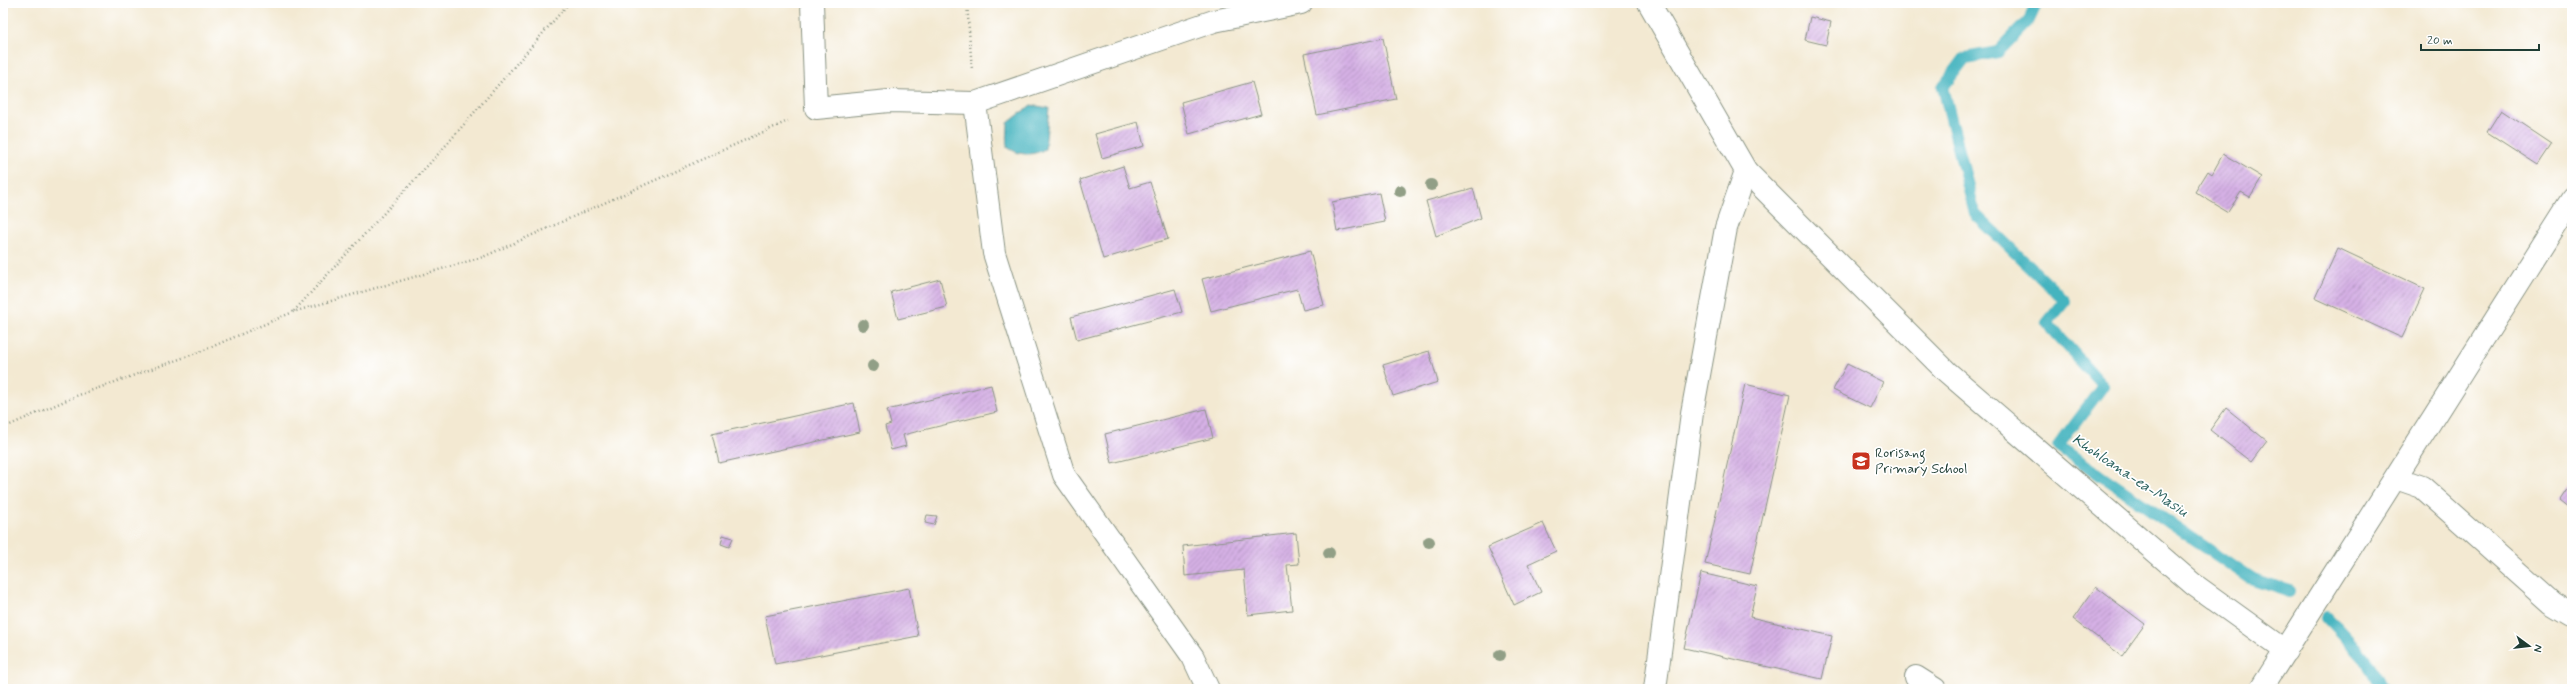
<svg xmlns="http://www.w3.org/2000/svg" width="2575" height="692" font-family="Mynerve,sans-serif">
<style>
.water{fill:#45b4bf;stroke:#32787a}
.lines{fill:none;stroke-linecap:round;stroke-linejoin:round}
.stream{stroke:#45b4bf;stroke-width:12}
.building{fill:url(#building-hatch)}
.minor-casing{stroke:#899383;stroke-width:24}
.path{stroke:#899383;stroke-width:2.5;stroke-dasharray:1 3;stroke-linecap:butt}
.minor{stroke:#fff;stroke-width:22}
.tree{fill:#919f86}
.labels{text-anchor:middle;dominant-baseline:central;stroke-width:3.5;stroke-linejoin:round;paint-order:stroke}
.poi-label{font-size:14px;fill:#1f3d34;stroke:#fff;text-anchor:start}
.water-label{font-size:15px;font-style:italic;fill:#2a615e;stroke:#fff}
</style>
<defs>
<pattern id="building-hatch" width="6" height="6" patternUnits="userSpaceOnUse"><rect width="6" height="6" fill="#d5b0e5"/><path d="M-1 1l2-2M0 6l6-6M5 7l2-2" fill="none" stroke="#ac90ba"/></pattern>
</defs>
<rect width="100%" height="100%" fill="#fff"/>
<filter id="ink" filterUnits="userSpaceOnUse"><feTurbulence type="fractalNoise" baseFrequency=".025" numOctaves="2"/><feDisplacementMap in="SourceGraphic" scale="8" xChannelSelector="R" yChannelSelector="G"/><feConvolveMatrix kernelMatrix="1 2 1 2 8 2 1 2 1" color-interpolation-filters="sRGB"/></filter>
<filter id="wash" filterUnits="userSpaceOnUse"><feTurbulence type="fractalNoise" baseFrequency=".012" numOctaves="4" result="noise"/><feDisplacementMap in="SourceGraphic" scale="16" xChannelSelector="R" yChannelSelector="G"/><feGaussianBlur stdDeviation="0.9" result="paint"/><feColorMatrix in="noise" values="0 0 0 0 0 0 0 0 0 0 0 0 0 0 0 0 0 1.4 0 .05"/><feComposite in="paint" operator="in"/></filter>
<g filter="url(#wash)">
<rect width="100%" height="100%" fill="#f3e9d2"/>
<path class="water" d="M1031,105L1049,108L1045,149C1032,156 1020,156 1007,147L1008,123Z"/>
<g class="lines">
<g class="stream">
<path d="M2037,3L2029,20L1998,52L1965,58L1943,87L1975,214L2065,301L2047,323L2103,386L2058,446L2250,578L2290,591"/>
<path d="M2327,617L2365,658L2381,689"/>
</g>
</g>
<g id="blocks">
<g class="building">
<path d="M1810,17L1831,22L1826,45L1805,40Z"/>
<path d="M1383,38L1396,99L1317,115L1304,54Z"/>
<path d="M1252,82L1261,114L1189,134L1181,102Z"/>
<path d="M2501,110L2552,144L2538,165L2487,132Z"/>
<path d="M1138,122L1144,146L1102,158L1095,134Z"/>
<path d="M2223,154L2262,177L2250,197L2241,192L2228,212L2195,192L2208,171L2212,174Z"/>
<path d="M1123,166L1130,188L1150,182L1168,239L1103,259L1080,180Z"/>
<path d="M1473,188L1481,218L1436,236L1426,201Z"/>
<path d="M1379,193L1385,222L1337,231L1332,202Z"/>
<path d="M2338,248L2425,289L2402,338L2315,298Z"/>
<path d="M1310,251L1324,305L1303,310L1297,289L1211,311L1202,279Z"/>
<path d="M940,279L947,307L898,319L891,292Z"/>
<path d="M1175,289L1182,312L1077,340L1071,317Z"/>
<path d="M1429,351L1438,382L1393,396L1383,365Z"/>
<path d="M1847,364L1883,382L1870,408L1833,390Z"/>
<path d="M1745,384L1790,395L1750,574L1705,564Z"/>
<path d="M991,385L997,412L903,435L906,446L891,450L885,426L891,424L887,410Z"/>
<path d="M854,403L860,432L719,463L712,434Z"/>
<path d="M2226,408L2267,441L2251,462L2210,430Z"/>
<path d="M1206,409L1213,438L1112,463L1105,434Z"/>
<path d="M2572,485V508L2562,500Z"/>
<path d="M927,515L937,516L934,525L925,523Z"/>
<path d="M1543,523L1556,551L1528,564L1541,592L1514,605L1488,547Z"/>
<path d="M1296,533L1299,564L1287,565L1292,610L1248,615L1244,570L1185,576L1183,546Z"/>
<path d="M723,535L733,538L729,547L721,544Z"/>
<path d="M1701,573L1757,586L1750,617L1832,636L1822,679L1684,648Z"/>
<path d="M2096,587L2145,624L2122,656L2073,619Z"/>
<path d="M909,588L918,636L775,664L765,616Z"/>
</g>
</g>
</g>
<g filter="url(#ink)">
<use href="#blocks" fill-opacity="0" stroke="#899383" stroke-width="1"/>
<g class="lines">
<defs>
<g id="minor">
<path d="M812,3L816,108L889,101L975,103"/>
<path d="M1649,3L1746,171L1947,372L2193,584L2286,651"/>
<path d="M2396,478L2422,487L2552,603L2572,615"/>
<path d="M1916,677L1935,689"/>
<path d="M1208,689L1193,657L1064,475L994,253L975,103L1214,21L1301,3"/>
<path d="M1655,689L1692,413L1726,228L1746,171"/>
<path d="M2261,689L2572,199"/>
</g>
</defs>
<use href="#minor" class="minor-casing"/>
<g class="path">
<path d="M967,3L972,70"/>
<path d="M294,311L441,151L569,3"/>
<path d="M3,428L76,396L202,351L293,312L483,257L788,121"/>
</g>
<use href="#minor" class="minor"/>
</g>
<g class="tree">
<circle cx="1431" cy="185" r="6"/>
<circle cx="1400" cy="191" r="6"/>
<circle cx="863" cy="325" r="6"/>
<circle cx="873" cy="366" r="6"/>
<circle cx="1429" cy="542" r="6"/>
<circle cx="1329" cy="553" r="6"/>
<circle cx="1500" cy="655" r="6"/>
</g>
</g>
<defs>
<symbol id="school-square" viewBox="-11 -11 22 22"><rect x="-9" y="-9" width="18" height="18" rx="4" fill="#c8321e" stroke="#fff"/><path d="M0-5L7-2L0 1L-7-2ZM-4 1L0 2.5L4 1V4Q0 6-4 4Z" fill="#fff"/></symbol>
</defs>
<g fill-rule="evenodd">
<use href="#school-square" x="1850" y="450" width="22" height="22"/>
</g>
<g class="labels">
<g class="poi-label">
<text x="1875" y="453">Rorisang<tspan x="1875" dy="16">Primary School</tspan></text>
</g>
<g class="water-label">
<text transform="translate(2130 476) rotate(34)">Khohloana-ea-Masiu</text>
</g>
</g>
<rect width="2575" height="692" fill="none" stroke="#fff" stroke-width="16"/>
<g transform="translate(2529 646) rotate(105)" stroke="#ffffff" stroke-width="3" paint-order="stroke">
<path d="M0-3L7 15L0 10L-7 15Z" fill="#1f3d34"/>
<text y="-6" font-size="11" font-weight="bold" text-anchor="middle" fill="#1f3d34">N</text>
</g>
<path d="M2421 44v6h118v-6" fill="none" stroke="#1f3d34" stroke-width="2"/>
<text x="2427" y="44" font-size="12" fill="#1f3d34" stroke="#ffffff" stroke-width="3" paint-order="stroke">20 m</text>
</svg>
